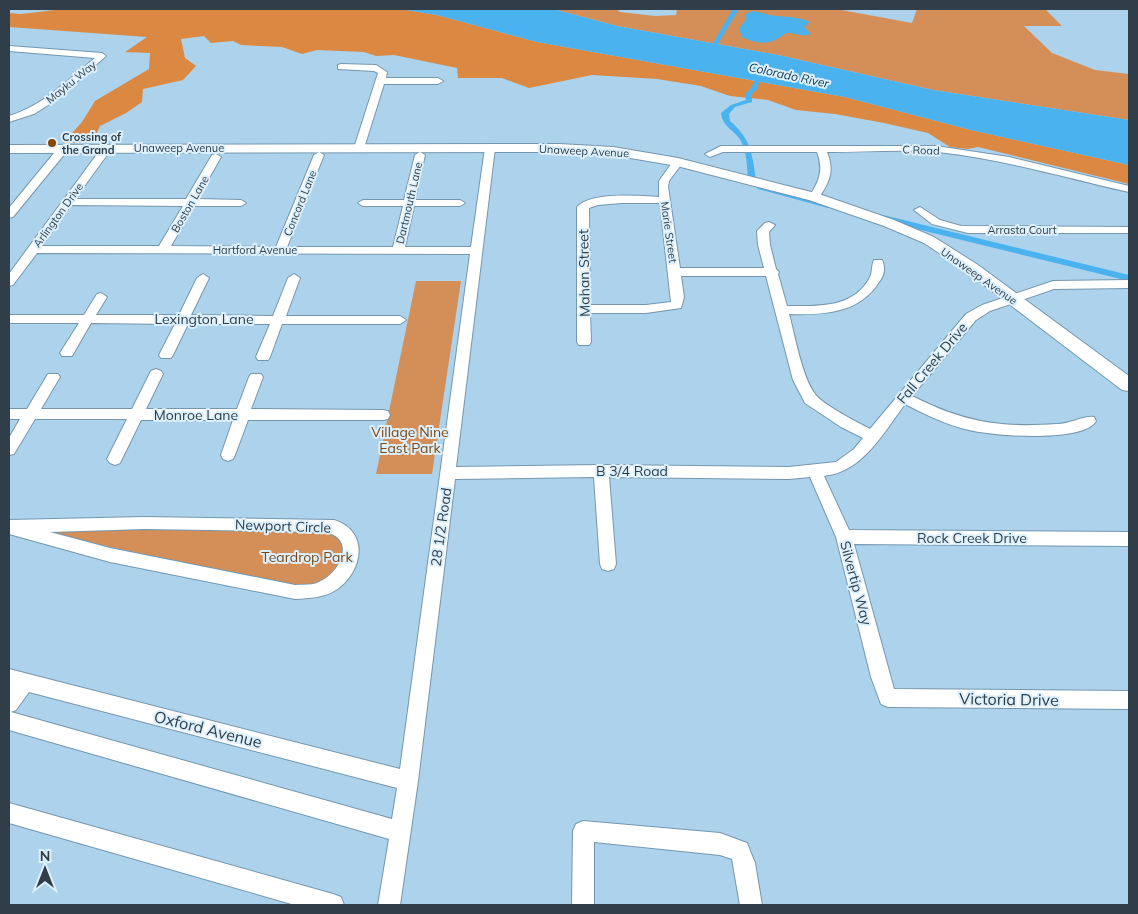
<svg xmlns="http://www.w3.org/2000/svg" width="1138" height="914" font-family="Mulish,sans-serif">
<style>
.green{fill:#d48f59}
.forest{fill:#da8842}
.water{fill:#49b2ef}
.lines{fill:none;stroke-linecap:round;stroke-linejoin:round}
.canal{fill:#49b2ef;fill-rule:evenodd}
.minor-casing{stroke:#7497af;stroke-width:2}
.major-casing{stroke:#7497af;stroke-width:2}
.minor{fill:#fff;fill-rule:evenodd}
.major{fill:#fff;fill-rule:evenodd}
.poi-dot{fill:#864808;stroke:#ddf0fd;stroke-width:2}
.labels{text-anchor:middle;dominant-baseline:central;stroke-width:4;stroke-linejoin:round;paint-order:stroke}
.far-street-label{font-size:11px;fill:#2f3e48;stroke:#ddf0fd}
.far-poi-label{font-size:11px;font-weight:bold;fill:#2f3e48;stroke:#ddf0fd;text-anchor:start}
.far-water-label{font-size:12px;font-style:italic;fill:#0a3750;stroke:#ddf0fd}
.street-label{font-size:14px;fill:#2f3e48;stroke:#ddf0fd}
.park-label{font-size:14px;fill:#7d4714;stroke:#ddf0fd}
.near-street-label{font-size:16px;fill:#2f3e48;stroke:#ddf0fd}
</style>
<rect width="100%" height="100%" fill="#add2eb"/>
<g class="green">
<path d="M553,9H616L620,12L655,16L676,15L677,9H836L912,23L917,9H1045L1062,26H1024L1052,53L1095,70L1129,74V120L933,90L778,55L617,26Z"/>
<path d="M416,281H461L432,474H376Z"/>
<path d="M310,528L331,531L345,543L343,566L323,585H285L45,533L51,529Z"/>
</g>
<path class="forest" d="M63,9H400L437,15L537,42L845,97L971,130L1129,165V184L978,147L968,149L950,147L928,133L884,123L835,114L796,110L768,100L730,96L701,86L657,79L592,75L529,88L502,78H458L457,68L394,55L376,56L364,52L317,50L302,54L282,47L241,45L233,41L211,43L204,36L181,39L185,58L196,66L183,80L143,89L142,102L126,113L100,126L92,143H63L82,122L95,101L149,69L150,53L125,52L147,37L9,27V13L21,14Z"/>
<g class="water">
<path d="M400,9H553L617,26L778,55L933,90L1129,120V165L971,130L845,97L537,42L437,15Z"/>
<path d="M753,11C761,12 769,16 777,16C790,17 798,17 810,22L804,27L811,34C803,38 796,32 787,33C783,34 781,37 777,39C766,45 753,43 742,37L739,29L746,19L745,14Z"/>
</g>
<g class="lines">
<g class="canal">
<path d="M733,9H739L718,44H714L713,43Z"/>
<path d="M755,80L760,81L757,89L752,94V102L735,107L729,114L730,121C751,139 752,153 756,179L764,185L834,204V208H828L758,189L748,180C747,167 747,153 741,141C734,129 723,128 721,113L731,105L746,100L745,94L751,88Z"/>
<path d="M883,215L1129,275V281L880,220L879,218Z"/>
</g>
<defs>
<g id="minor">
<path d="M9,46L102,53L106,56L56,100L34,114L9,122V116C44,105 67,81 95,58L9,51Z"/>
<path d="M341,64L376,65L387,72L386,78H438L443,81L438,84H384L364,148L359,151L354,148L378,73L374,71L338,69V65Z"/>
<path d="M107,145L112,148L75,199H186L212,155L216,154L221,157L197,199L241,200L246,203L241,206H194L171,246L276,247L314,155L319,152L324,155L287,247H393L403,206H363L358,203L363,200H404L415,155L420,152L425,155L415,200H460L465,203L460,206H414L405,247H471L485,148L490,145L494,146L495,148L456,467L601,465L789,467L836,462L854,449L863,438L841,427L805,403L793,380L766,276H681L684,297L681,308L646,313H590L591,342L589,345H579L577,342V207C592,191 639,196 659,197V181L674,160H682L683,162L669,181L668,187L680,268H764L758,245L757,231L765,223L769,222L775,225L769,232L770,245L776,269L779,272L778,274L787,306C816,306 852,309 869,279C873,273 871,266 874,260H882C886,268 884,276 879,282C859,314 823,315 789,314C795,336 802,377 815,394C823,405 857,422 870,429L966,314L982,305L1053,281L1129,280V288L1054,289L990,311L976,320L912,396C963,422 1000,428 1057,424C1069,424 1085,415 1094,417L1096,421C1084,443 992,436 969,430C947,425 926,415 905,404C884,432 863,472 824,476L849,530L1129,532V546L854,544L894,689L1129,691V709L888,707L881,704L871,677L836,537L810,477L789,479L609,477L616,564L614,569L608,571L602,569L600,564L594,477L455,479L418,781L400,905H378L389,839L9,730V669L400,769L470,254L37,253L13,285L9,286V274L103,146ZM621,203H660L671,302L646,305H590L589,208L598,205ZM71,205L183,206L159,246H42ZM29,692L397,788L392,819L11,712L16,710Z"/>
<path d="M63,146L68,149L67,151L13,217L9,218V208L59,147Z"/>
<path d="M721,146H936L1009,157L1129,186V192C1066,178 1003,159 938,152C902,149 864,152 827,152C835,172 829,183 818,199L814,200L809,197C819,181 824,171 817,152H723L710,157L705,154Z"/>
<path d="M920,207L940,220L961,226L1129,227V233H968L932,224L914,210Z"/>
<path d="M203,274L209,278L191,315L273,316L288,278L294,274L300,278L286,316H400L406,320L400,324H282L270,357L268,360H258L256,357L270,324H188L173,355L171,358H161L159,355L175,324L91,323L72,356H62L60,353L79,323H9V315H84L97,294L101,293L107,297L96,315H179L197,278Z"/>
<path d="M156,369L161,371L163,374L146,409H237L249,377L251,374H261L263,377L251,409L383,410L388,411L390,415L388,419L383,420H248L235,455L233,459L228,461L223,459L221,455L233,420H141L120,463L115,465L110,463L107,459L127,419H35L14,454L9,455V438L20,419H9V409H27L48,374H58L60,377L41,409H132L151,371Z"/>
<path d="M144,517L334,520C370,531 363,572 336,590C323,598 310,598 295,599L110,562L9,534V520ZM144,529L324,532C357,537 341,573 319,582C312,586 303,584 295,585L110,548L50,532Z"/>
<path d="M9,803L333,894L341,897L344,905H295L9,823Z"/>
<path d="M583,821L720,833L747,843L755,863L762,905H740L732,859L720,855L594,842V905H572L573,831L576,824Z"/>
</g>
<path id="major" d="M559,144L613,147L678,158L819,194L894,220L934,237L978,265L1129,376V391L1122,390L966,271L924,243L884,226L809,200L677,166L613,155L559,152L9,153V145Z"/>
</defs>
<use href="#minor" class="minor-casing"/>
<use href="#major" class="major-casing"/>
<use href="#minor" class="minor"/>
<use href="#major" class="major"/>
</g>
<circle class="poi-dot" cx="52" cy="143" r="5"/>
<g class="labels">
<g class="far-street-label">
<text transform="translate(71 82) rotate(-39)">Mayku Way</text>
<text x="179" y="148">Unaweep Avenue</text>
<text transform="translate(921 150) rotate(2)">C Road</text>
<text transform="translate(584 151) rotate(3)">Unaweep Avenue</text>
<text transform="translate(300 203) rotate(-68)">Concord Lane</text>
<text transform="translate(409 203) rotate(-77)">Dartmouth Lane</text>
<text transform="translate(190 204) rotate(-60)">Boston Lane</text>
<text transform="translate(58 215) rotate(-54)">Arlington Drive</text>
<text x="1022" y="230">Arrasta Court</text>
<text transform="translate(669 232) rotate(82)">Marie Street</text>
<text x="255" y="250">Hartford Avenue</text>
<text transform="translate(979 276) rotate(35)">Unaweep Avenue</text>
</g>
<g class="far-poi-label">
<text x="62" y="137">Crossing of<tspan x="62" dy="13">the Grand</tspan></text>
</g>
<g class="far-water-label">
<text transform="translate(789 75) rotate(12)">Colorado River</text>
</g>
<g class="street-label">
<text transform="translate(584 273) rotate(-91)">Mahan Street</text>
<text x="204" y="319">Lexington Lane</text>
<text transform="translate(932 363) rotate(-50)">Fall Creek Drive</text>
<text x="196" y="415">Monroe Lane</text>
<text x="632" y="471">B 3/4 Road</text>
<text transform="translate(283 526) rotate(2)">Newport Circle</text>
<text transform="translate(441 527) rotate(-82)">28 1/2 Road</text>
<text x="972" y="538">Rock Creek Drive</text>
<text transform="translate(856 583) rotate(75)">Silvertip Way</text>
</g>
<g class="park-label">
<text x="410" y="432">Village Nine<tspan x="410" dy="16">East Park</tspan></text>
<text x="307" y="557">Teardrop Park</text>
</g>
<g class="near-street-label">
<text transform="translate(1009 699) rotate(1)">Victoria Drive</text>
<text transform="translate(208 729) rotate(14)">Oxford Avenue</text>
</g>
</g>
<rect width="1138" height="914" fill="none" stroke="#2f3e48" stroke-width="20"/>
<g transform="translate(45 869)" stroke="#ddf0fd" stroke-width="4" paint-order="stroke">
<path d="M0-4L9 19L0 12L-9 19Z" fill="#2f3e48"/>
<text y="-8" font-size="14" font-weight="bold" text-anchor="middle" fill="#2f3e48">N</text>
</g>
</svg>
